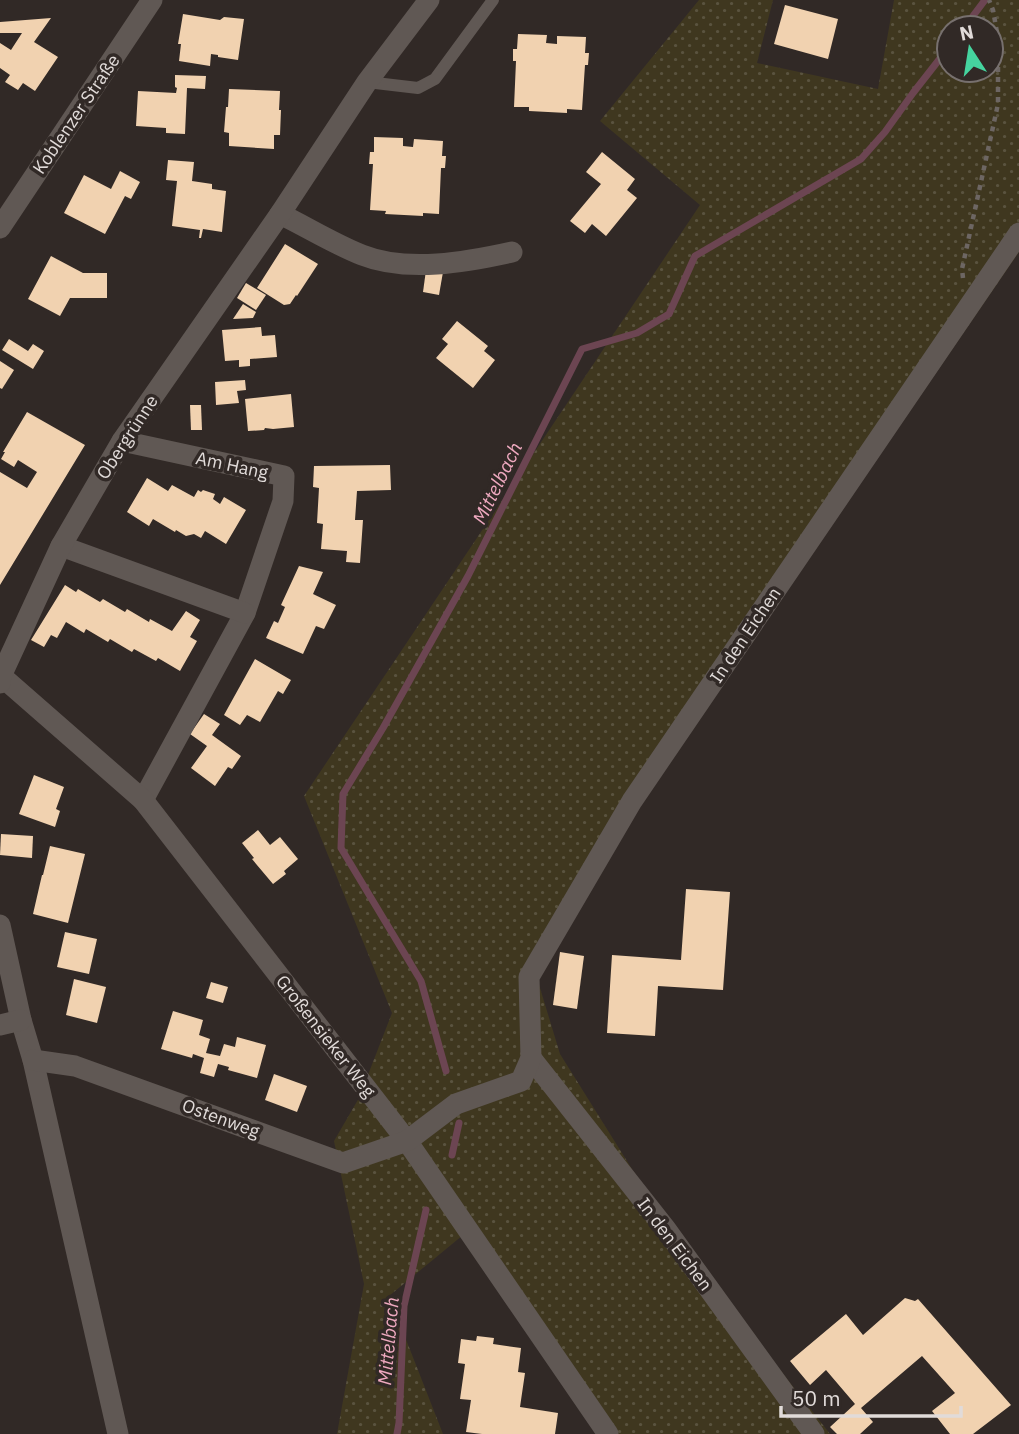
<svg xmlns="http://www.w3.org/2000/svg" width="1019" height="1434" font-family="'IBM Plex Sans',sans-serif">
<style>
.grass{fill:url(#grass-dots);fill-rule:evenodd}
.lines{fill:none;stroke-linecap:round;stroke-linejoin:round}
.stream{stroke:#6c4552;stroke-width:7}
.building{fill:#f1d2b0}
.path{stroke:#6d6663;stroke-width:4.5;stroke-dasharray:5 5;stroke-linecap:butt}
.service{stroke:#605854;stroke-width:12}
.minor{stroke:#605854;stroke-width:21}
.tertiary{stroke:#605854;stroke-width:21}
.labels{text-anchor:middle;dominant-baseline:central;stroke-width:7;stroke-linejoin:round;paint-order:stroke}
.street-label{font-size:18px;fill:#e1dbd9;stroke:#312926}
.water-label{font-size:19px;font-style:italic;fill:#eea9bf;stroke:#312926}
</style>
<defs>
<pattern id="grass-dots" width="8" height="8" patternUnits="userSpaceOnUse" patternTransform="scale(1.75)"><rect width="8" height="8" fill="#3f371f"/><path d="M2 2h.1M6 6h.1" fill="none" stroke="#5a533f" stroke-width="1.8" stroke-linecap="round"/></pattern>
</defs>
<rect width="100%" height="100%" fill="#312926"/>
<path class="grass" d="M699,0H773L757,63L878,89L894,0H1019V252L632,815L537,978L560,1054L667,1225L830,1434H617L474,1226L389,1296L443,1434H337L364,1284L334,1141L359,1098L392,1013L304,796L700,205L600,121ZM949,28H991V70H949Z"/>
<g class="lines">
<g class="stream">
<path d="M964,28L985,0"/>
<path d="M446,1071L421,981L341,848L343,794L383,728L468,576L582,349L637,333L669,314L695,256L861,159L885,132L913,93L949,47"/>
<path d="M452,1155L459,1123"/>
<path d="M397,1434L399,1423L404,1306L426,1210"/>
</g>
</g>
<g class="building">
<path d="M785,5L838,19L828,59L774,44Z"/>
<path d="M183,14L220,20L224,17L244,19L238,60L218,57V55L211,54L210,66L179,61L181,44H178Z"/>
<path d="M51,18L34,42L58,57L35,91L23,83L18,90L5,82L10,75L0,68V43L11,50L22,33H0V22Z"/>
<path d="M518,34L547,35L546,43L557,44V36L586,37L585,53H589L588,65H585L582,110L567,109V113L529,111V107H514L516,61H513V49H517Z"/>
<path d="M175,75L206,76L205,89L187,88L185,134L166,133V128L136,126L138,91L176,93L177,88L175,87Z"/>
<path d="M229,89L280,91L279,110H281L280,135H274V149L229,146V133L224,132L226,107H228Z"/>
<path d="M374,137L403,138V146L413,147L414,139L443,141L442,156H446L445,168H441L439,214L423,213V216L385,214L386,211L370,210L373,164H369L370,152H374Z"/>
<path d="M602,152L635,179L627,190L637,198L606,236L592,224L585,233L570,221L601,184L586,172Z"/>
<path d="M168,160L194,162L192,181L212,184V189L226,191L222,232L203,229L201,238H199L200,230L172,226L177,181L166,180Z"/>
<path d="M120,171L140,182L131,199L125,196L105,234L64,213L84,175L111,189Z"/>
<path d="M285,244L318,264L297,296L296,295L290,304L284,305L257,288Z"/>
<path d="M51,256L83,273H107V298H70L60,316L28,299Z"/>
<path d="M426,270L443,272L439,295L423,292Z"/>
<path d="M246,283L266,295L256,310L237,298Z"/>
<path d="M243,304L256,312L253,318L233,319Z"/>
<path d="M457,321L488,346L484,351L495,360L473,388L436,358L448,344L442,339Z"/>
<path d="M261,327L262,336L275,335L277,357L250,359V366L239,367V360L225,361L222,330Z"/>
<path d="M9,339L28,351L33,344L44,351L33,369L2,350Z"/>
<path d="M0,361L14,370L2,389L0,388Z"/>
<path d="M245,380L246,390L237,391L239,403L216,405L215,382Z"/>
<path d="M291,394L294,427L273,429L265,428L264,430L248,431L245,399Z"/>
<path d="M190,405H201L202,430H191Z"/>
<path d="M27,412L85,445L0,585V472L27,488L37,472L18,460L14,467L1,459L5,452H3Z"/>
<path d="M390,465L391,490L357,491L355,520H363L360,563L346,562L347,551L321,549L323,524L317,523L319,488L313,487L314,466Z"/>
<path d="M147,478L168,491L172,485L194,497L198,490L201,492L203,490L215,494L213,499L220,504L224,497L246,510L226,544L205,531L201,538L194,534L186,536L176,530L175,532L153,519L149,526L127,512Z"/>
<path d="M299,566L323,572L313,594L336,605L324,629L316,626L303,654L266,638L274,621L278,623L285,607L281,605Z"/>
<path d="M65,585L76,592L78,589L100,602L103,599L125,612L127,609L149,622L150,619L172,631L186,611L200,620L190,637L197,641L180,671L158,658L156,661L134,649L132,652L110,639L108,642L86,629L84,633L66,622L57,638L51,635L44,647L31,640Z"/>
<path d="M255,659L291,680L283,694L278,691L260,722L247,715L240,725L224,715Z"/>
<path d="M204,714L220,724L212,735L241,756L232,769L228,767L215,786L191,768L207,746L190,734Z"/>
<path d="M34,775L64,787L56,809L60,811L55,827L19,814Z"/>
<path d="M258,830L270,845L280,837L298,859L284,871L286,874L273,884L252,859L254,858L242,843Z"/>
<path d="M1,834L33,836L32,858L0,855Z"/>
<path d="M50,846L85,854L68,923L33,914L42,875H43Z"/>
<path d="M686,889L730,892L723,990L658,986L655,1036L607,1033L612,955L681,960Z"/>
<path d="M65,932L97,939L89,974L57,967Z"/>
<path d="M560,952L584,956L577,1009L553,1005Z"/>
<path d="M74,979L106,987L97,1023L66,1015Z"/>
<path d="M211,982L228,987L223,1003L206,998Z"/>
<path d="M173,1011L203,1020L199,1035L210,1039L206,1053L220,1056L224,1044L235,1047L237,1037L266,1045L257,1078L228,1070L229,1067L218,1064L214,1077L200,1073L204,1058L193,1054L192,1058L161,1049Z"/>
<path d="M274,1074L307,1086L297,1112L265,1100Z"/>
<path d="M905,1298L915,1301L918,1299L1011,1405L973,1434H950L932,1411L955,1393L922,1356L861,1408L873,1422L860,1434H837L830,1427L855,1404L826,1370L810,1385L790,1361L846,1314L863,1335Z"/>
<path d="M477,1336L494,1338L493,1344L521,1348L518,1372L525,1373L520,1407L558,1413L555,1434H482L466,1432L471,1400L460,1399L465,1364L458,1363L461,1339L476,1341Z"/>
</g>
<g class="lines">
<path class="path" d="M963,278L962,269L998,104V38L993,10L989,0"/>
<path class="service" d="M367,82L418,88L435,79L493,0"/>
<g class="minor">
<path d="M280,214C307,227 334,244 362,255C407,273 467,262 512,252"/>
<path d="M122,441L284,476L283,501L245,613L143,800"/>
<path d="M61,546L245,613"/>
<path d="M0,675L143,800L407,1141L608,1434"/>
<path d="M0,683L1,676L61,546L122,441L280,214L367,82L429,0"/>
<path d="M0,925L21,1020L33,1060L118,1434"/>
<path d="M0,1025L21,1020"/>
<path d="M531,1058L665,1228L814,1434"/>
<path d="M33,1060L75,1066L343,1163L407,1141L456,1104L521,1081L531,1058L529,977L632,801L1019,233"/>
</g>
<path class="tertiary" d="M0,228L152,0"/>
</g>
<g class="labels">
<g class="street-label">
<text transform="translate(76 114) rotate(-56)">Koblenzer Straße</text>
<text transform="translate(127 437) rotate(-57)">Obergrünne</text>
<text transform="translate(232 465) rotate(12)">Am Hang</text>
<text transform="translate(745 635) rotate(-56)">In den Eichen</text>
<text transform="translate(326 1036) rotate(52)">Großensieker Weg</text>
<text transform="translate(221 1118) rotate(20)">Ostenweg</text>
<text transform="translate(675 1244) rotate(53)">In den Eichen</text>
</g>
<g class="water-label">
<text transform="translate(497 483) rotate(-64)">Mittelbach</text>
<text transform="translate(388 1341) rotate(-85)">Mittelbach</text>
</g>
</g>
<g transform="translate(970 49) rotate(348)"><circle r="33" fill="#312926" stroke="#77706e" stroke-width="2"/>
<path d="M0-5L12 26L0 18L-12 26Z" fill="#45d49f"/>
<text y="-10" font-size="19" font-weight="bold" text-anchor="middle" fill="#e1dbd9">N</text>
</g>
<path d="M781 1406v10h180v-10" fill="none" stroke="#e1dbd9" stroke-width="3.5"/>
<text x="792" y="1406" font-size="21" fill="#e1dbd9" stroke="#312926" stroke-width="5" paint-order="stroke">50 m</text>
</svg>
